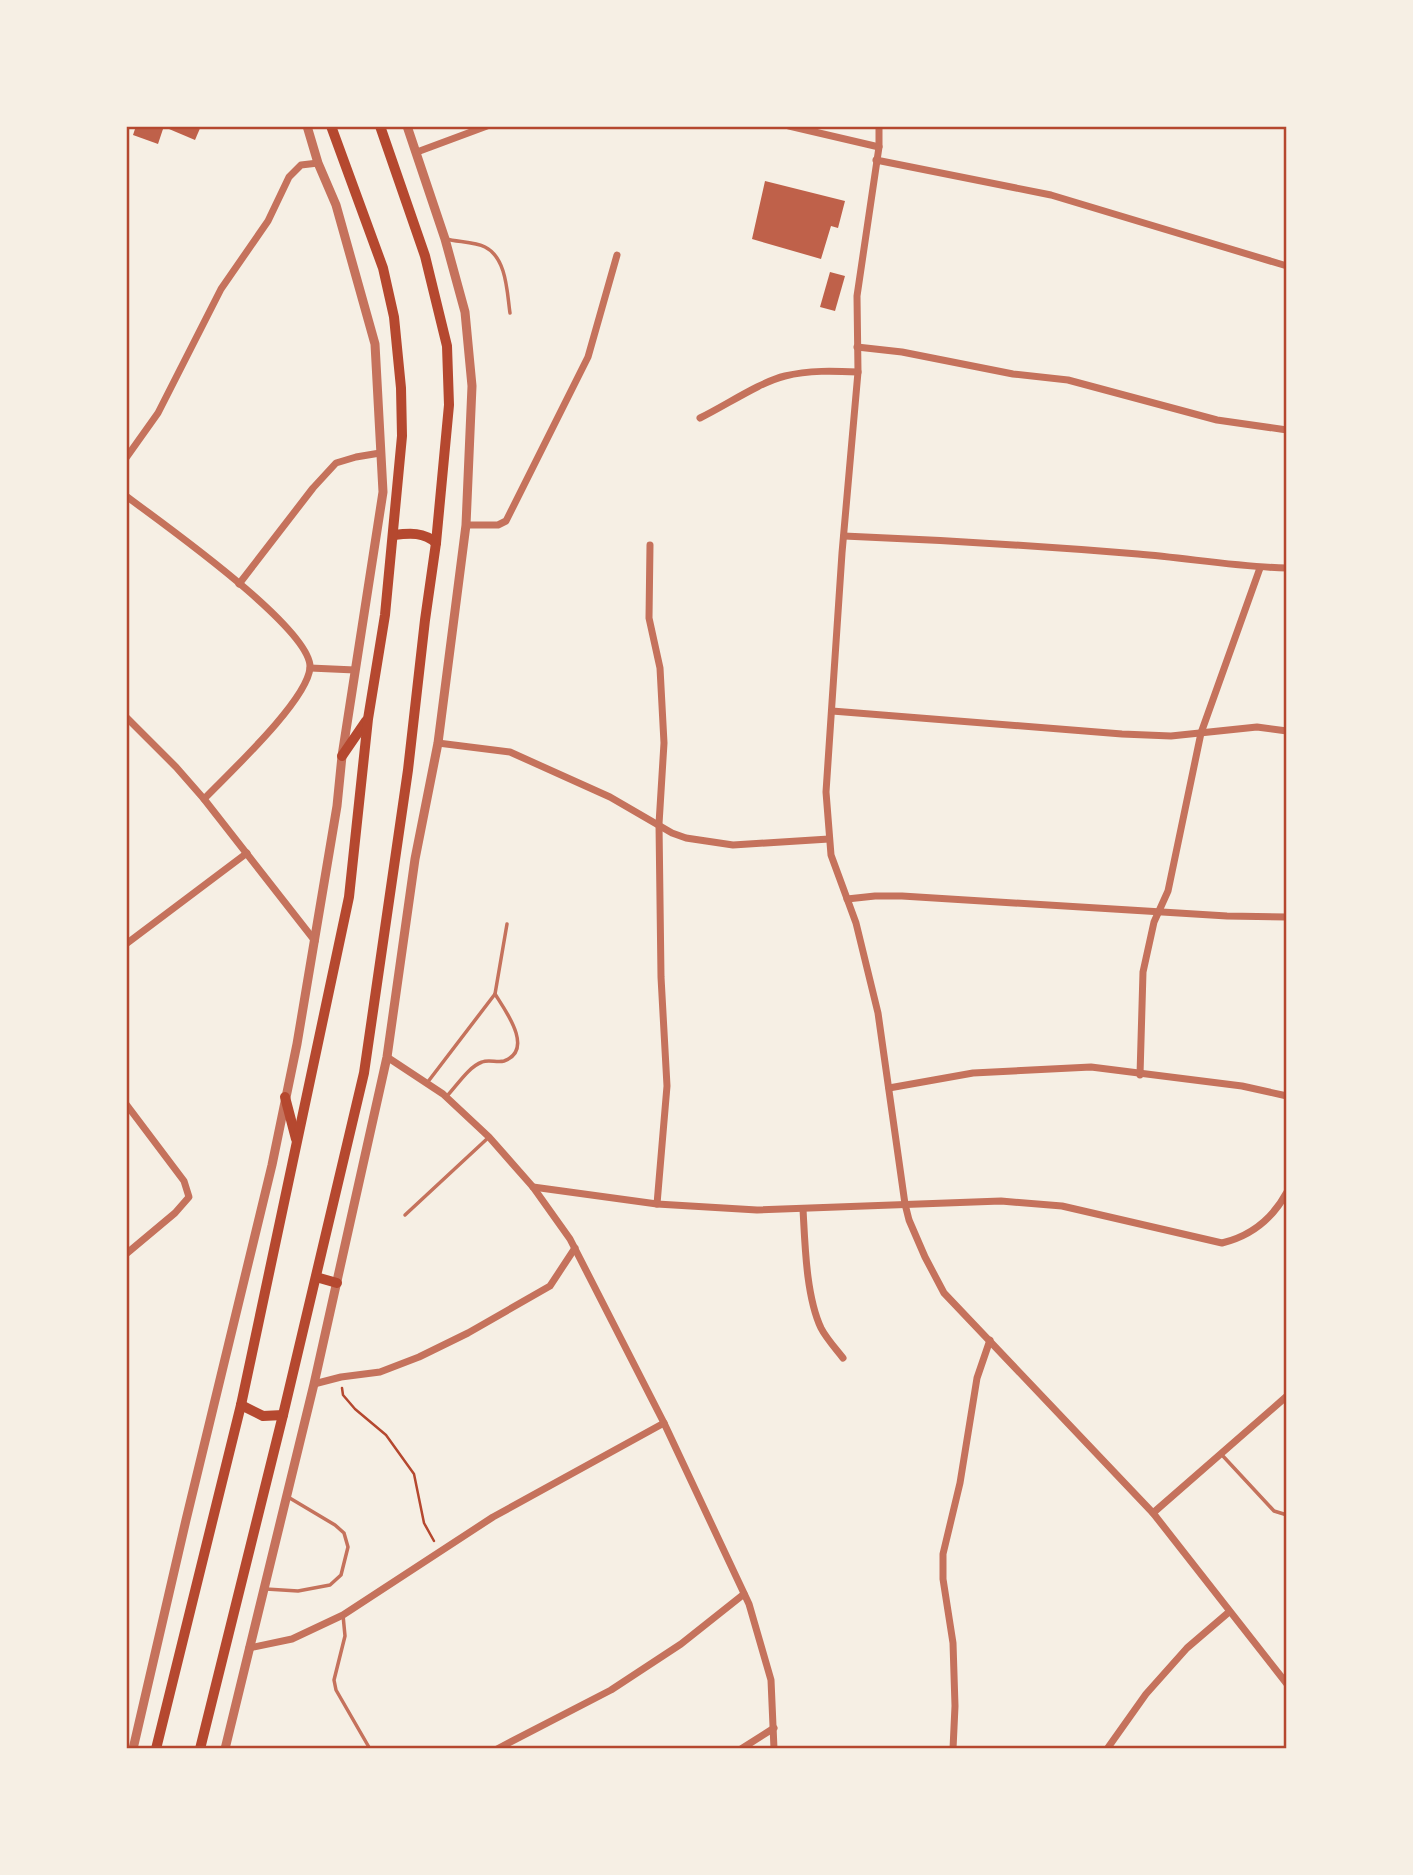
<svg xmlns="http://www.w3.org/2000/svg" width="1413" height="1875" font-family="'Sofia Sans Condensed',sans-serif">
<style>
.building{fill:#bf614a}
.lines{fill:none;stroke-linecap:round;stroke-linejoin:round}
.path{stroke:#b5482f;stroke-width:2.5}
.service{stroke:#c5725c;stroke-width:3.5}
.minor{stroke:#c5725c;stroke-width:7}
.tertiary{stroke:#c5725c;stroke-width:9}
.primary{stroke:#b5482f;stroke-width:10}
.neatline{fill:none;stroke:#b5482f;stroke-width:2.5}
</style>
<rect width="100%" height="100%" fill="#f6efe4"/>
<g class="building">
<path d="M136,126H164L158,144L133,135Z"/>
<path d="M170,126H201L195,140L169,129Z"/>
<path d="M765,181L845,201L838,228L831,226L821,259L752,239Z"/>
<path d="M830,272L845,276L835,311L820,307Z"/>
</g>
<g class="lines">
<path class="path" d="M342,1388L343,1395L355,1409L386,1435L414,1474L424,1523L434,1541"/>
<g class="service">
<path d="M446,239C458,242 475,242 485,247C507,258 507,293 510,313"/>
<path d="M427,1083L495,994L507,924"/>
<path d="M446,1097C456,1087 468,1067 482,1062C489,1059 497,1063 504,1061C535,1050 505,1010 495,994"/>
<path d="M405,1215L489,1137"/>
<path d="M1222,1455L1274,1511L1287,1515"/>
<path d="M266,1589L298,1591L330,1585L341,1575L348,1547L344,1533L335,1525L288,1497"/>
<path d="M343,1615L345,1636L334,1680L336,1690L370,1749"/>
</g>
<g class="minor">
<path d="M789,126L879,147"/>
<path d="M879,126V147L857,296L858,372L842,553L826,792L831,855L856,923L878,1013L905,1204L909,1220L925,1257L944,1293L1153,1513L1287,1684"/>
<path d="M417,152L487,126"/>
<path d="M876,160L1051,195L1287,266"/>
<path d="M857,347L902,352L1013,374L1068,380L1217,420L1287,430"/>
<path d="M700,418C725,406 760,382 785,376C809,370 834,371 858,372"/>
<path d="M126,458L158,413L221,289L268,221L289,177L301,165L318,163"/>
<path d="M126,496C159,521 313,629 310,668C307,701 228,774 204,799"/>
<path d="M466,525H498L506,521L588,357L617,255"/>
<path d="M844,536C942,540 1040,546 1138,554C1188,558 1237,567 1287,568"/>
<path d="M650,545L649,618L660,668L664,743L659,824L661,977L667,1086L657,1204"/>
<path d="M239,584L313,488L336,463L356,457L380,453"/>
<path d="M310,668L355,670"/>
<path d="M832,711L1122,734L1171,736L1257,727L1287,731"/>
<path d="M126,717L176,767L204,799L315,941"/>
<path d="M438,743L510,752L610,797L672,833L686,838L733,845L829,839"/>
<path d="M847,899L875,896H902L1227,916L1287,917"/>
<path d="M126,944L247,853"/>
<path d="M387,1057L443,1094L489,1137L533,1187L570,1239L664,1423L749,1604L771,1680L774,1749"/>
<path d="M1140,1075L1143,972L1154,922L1168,891L1201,733L1260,568"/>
<path d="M889,1088L973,1073L1091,1067L1242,1086L1287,1096"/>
<path d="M126,1104L184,1181L189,1197L175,1213L126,1254"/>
<path d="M533,1187L657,1204L757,1210L1001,1201L1062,1206L1222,1243C1251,1236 1273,1218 1287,1192"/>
<path d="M803,1209C805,1244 806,1296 821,1328C826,1338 836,1349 843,1358"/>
<path d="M314,1384L341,1377L380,1372L419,1357L468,1333L550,1286L575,1248"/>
<path d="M1153,1513L1287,1396"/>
<path d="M249,1648L292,1639L343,1615L493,1517L664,1423"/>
<path d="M497,1749L611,1690L681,1644L744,1594"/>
<path d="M741,1749L774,1728"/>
<path d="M953,1749L955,1706L953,1643L943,1579V1554L960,1483L977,1378L990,1340"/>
<path d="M1107,1749L1146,1694L1187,1648L1229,1612"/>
</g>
<g class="tertiary">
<path d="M133,1749L186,1520L272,1165L297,1044L337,806L342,756L383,492L375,344L336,205L318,163L307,126"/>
<path d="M225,1749L314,1384L387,1057L415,859L438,743L466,525L472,386L465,312L445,239L407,126"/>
</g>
<g class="primary">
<path d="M394,535C410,533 424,532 436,543"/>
<path d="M342,756L366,721"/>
<path d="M285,1097L296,1139"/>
<path d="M316,1277L337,1283"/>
<path d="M241,1405L263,1416L283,1415"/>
<path d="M156,1749L241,1405L349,897L368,719L385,615L402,436L401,388L394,317L383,268L331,126"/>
<path d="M200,1749L283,1415L364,1073L408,770L425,620L436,543L449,405L447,346L425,256L380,126"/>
</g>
</g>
<rect width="1413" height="1875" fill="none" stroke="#f6efe4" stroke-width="256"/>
<rect x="128" y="128" width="1157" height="1619" class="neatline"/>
</svg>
